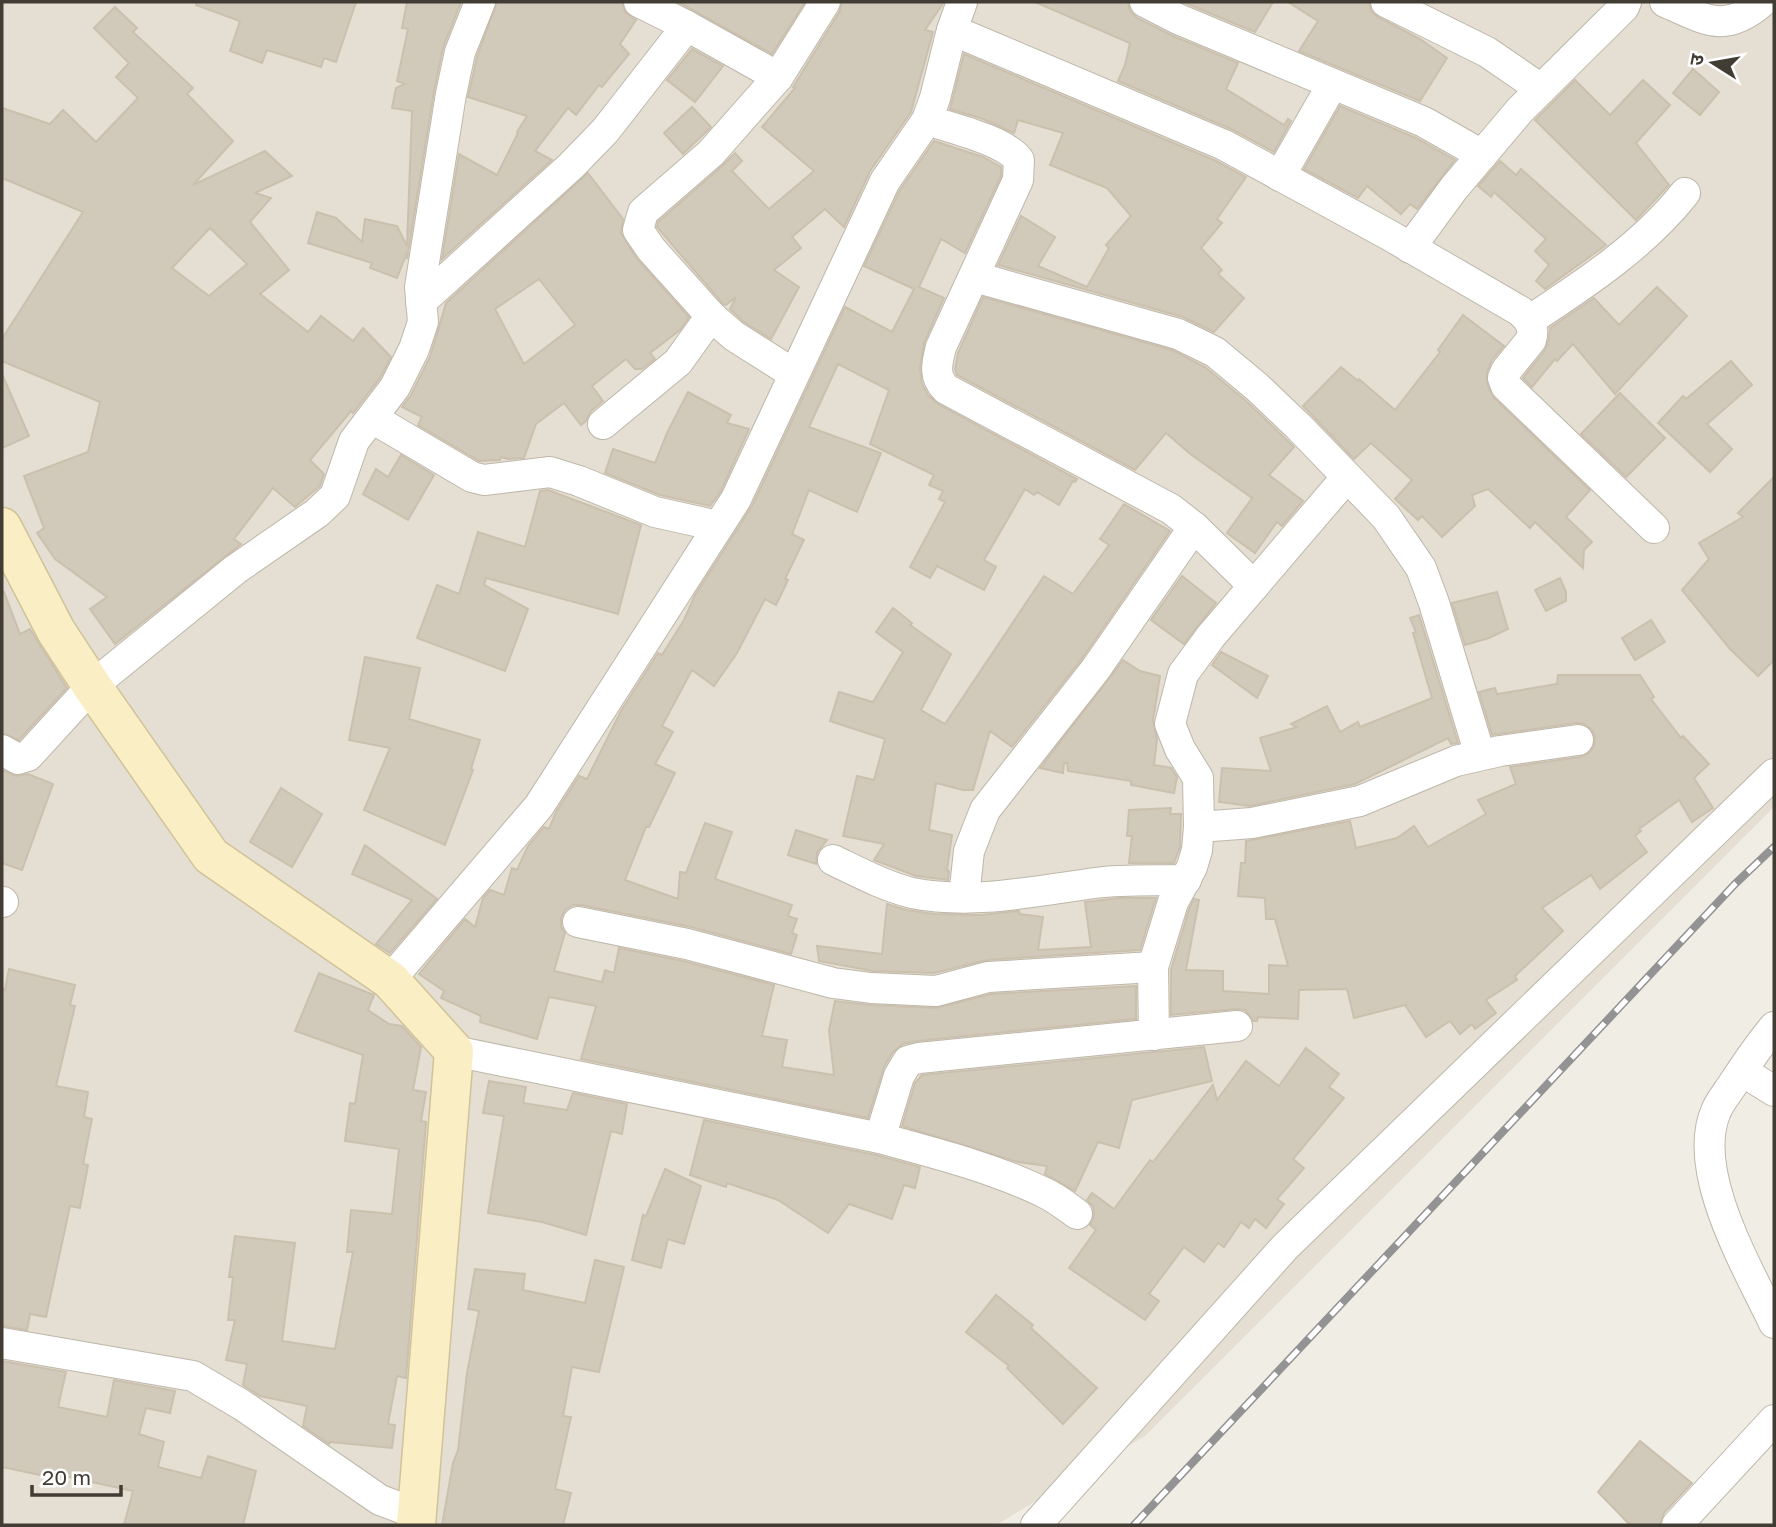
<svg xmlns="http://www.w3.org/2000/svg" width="1776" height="1527" font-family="'Golos Text','Noto Sans Devanagari',sans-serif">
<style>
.residential{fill:#e4dfd2}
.building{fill:#d1c9ba;stroke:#cbc0ae;stroke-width:2;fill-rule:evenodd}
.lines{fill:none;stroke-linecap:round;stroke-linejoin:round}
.street-casing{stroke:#beb7aa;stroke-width:32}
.secondary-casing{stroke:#d0c299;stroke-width:41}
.street{stroke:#fff;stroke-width:30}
.secondary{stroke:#faeec4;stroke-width:38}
.rail-casing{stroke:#939393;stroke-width:8}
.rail{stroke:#fff;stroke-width:5;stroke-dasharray:16;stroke-linecap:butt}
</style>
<rect width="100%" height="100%" fill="#f0ede4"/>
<path class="residential" d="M2,2H1774V807L1145,1436L996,1525H2Z"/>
<g class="building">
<path d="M196,2H356L336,62L324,58L321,67L267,50L262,63L230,51L240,21L196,5Z"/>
<path d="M407,2H461L443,48L434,91L407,259L406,255L397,278L370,268L372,263L308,243L317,212L336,218L362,242L365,219L397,226L407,246L412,111L392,108L396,88L405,84L397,81L408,29L402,28Z"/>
<path d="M497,2H622L625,12L636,20L620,44L629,54L602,87L599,85L576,115L568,108L535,151L552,160L442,259L459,154L497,175L518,133L517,132L527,116L468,97L477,57Z"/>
<path d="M678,2H805L772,54Z"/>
<path d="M842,2H944L925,30L933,32L911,112L870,171L844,227L825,209L792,237L801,248L774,270L799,287L771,339L744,322L730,309L736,297L726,305L723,304L657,227L658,222L722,166L735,153L742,161L732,171L769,209L814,171L762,127L795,88L793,87L840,11Z"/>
<path d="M1035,2H1128L1130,11L1137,18L1171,35L1238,63L1226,89L1284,125L1288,119L1291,121L1274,152L1231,129L1118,81L1125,65L1130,43Z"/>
<path d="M1183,2H1273L1255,32Z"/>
<path d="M1288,2H1369L1371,11L1378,17L1420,39L1447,58L1420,101L1299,51L1318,21Z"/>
<path d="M115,7L137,28L133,32L193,88L187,94L233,141L193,185L265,151L292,176L255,193L271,198L250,222L289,270L260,294L308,332L321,316L353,341L363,328L391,357L380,378L353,413L351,411L310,460L324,474L320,486L295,507L273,488L234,539L241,544L115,644L90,609L107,597L55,559L37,533L44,528L24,476L88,452L100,402L2,361V339L83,212L2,178V108L50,124L63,110L96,142L138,98L116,77L129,63L94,28ZM210,228L247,264L209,296L172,268Z"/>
<path d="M692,49L723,66L695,102L667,80Z"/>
<path d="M964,54L1216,161L1246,177L1217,219L1222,223L1201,248L1222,270L1218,274L1244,298L1214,332L1183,317L998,265L1021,216L1055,237L1038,266L1087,287L1109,248L1106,245L1131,216L1107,188L1050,165L1063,133L1018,120L1014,133L983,119L950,109Z"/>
<path d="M1693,69L1719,92L1700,115L1673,93Z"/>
<path d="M1575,80L1610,115L1643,80L1670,105L1636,143L1669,185L1636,220L1535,120Z"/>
<path d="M1340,106L1416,138L1455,160L1417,209L1410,204L1401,214L1367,186L1358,198L1304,169Z"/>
<path d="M692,107L711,127L683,154L664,133Z"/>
<path d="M934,141L983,157L1001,167V176L965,253L941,239L919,287L944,298L924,343L920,368L922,384L928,395L938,404L1077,479L1075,482L1073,481L1059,505L1037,492L1034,495L1025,489L984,560L996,567L984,590L937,566L930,578L910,567L945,502L939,499L943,491L929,485L934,475L870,444L889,390L838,364L809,427L881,453L857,512L809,490L792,534L804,540L785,579L788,580L776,605L765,599L737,653L714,686L692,670L662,726L673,732L655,764L675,773L649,827H646L625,880L678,899L680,872L686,873L705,823L732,832L715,879L792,905L788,916L797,919L792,933L797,935L791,954L691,927L581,905H573L565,910L561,918V927L565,933L554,971L602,982L605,970L614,973L619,948L683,961L774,985L762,1036L787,1040L782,1067L834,1075L829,1030L835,1001L870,1005L936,1008L991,994L1136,986V1019L917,1041L903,1044L893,1052L884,1067L868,1118L581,1059L596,1006L549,997L537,1039L480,1022L481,1016L441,998L444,991L419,974L465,919L475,927L483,898L490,890L504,895L512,868L517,870L528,846L544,827L549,829L556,812L579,776L587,779L621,711L658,653L662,655L684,620L695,595L752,506L845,307L892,332L914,289L864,266L900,190Z"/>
<path d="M1500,161L1516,175L1521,169L1606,245L1545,289L1536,281L1549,265L1535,251L1546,239L1494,192L1491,197L1478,186Z"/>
<path d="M588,173L623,219L621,233L637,259L689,317L680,330L650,353L655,359L642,369H635L626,359L592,386L603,401L591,411L586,421L581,425L564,403L536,424L524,458L508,459L501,457L500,460L479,461L418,425L422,417L402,407L411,395L430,357L446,303ZM539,279L575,325L524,364L495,309Z"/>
<path d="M1657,287L1687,316L1615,394L1573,344L1557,361L1555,359L1532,387L1523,378L1545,350L1549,339L1550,328L1594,298L1619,325Z"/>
<path d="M983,297L1172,350L1205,367L1245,400L1294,447L1269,475L1303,501L1282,526L1277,522L1255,553L1227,533L1252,498L1189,453L1166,433L1135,470L957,375L955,369L958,353Z"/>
<path d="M1463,315L1504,346L1492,360L1487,372V384L1494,398L1590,490L1566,517L1592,542L1584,550L1583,568L1535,522L1530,528L1488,489L1472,495L1475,506L1442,537L1422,516L1418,520L1395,499L1412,480L1371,443L1354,459L1303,406L1341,367L1358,381L1359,379L1395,410L1440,352L1438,350Z"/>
<path d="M1731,361L1752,385L1707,424L1732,449L1710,472L1658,423L1683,396L1686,399Z"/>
<path d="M2,374L29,436L2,448Z"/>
<path d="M688,392L731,415L727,423L749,429L721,491L710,506L660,495L605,473L613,449L655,463L667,433Z"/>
<path d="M1620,393L1665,438L1626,477L1581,434Z"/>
<path d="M401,455L434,475L408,520L363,494L376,469L388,477Z"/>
<path d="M1774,477V660L1758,676L1730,649L1682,590L1709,559L1699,543L1743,517L1738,513Z"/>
<path d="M548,490L641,525L618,614L486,578L484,585L528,609L505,671L417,638L437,585L459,594L478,532L525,547L540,491Z"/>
<path d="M1124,504L1170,531L1081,660L1012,747L990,731L973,790H963L936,783L929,830L952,835L947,870L949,871L948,880L916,876L874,860L884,844L843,836L857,776L874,780L885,739L830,721L839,692L873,702L903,652L876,632L893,608L912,623L910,625L951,654L921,710L945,724L1044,576L1073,594L1109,545L1100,539Z"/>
<path d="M1182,576L1216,603L1184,644L1151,620Z"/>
<path d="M1560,578L1566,592V601L1546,611L1535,590Z"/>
<path d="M2,592H4L20,634L30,629L67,688L19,740L2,733Z"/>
<path d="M1497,592L1508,629L1489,638L1465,645L1452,603Z"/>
<path d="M1419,615L1458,743L1451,744L1448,738L1355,784L1250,806L1219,802L1222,768L1271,771L1260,738L1297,727L1291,724L1327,706L1340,732L1358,722L1360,727L1432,698L1413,633L1416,632L1410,618Z"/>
<path d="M1651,620L1665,642L1635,660L1622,638Z"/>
<path d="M1221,652L1268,676L1257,698L1212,665Z"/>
<path d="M365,657L420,668L409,719L480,740L471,769L473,770L445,845L364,810L390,748L349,740Z"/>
<path d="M1123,660L1140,671L1160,676L1153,720L1157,739L1154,765L1171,768L1177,777L1174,793L1131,785V781L1068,771L1067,763H1064L1063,773L1040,768Z"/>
<path d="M1558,675H1640L1654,697L1651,699L1681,738L1683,736L1709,764L1694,778L1713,808L1692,822L1679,800L1639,829L1641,831L1635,836L1647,852L1600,889L1591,875L1542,908L1563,931L1515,976L1517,980L1486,1000L1496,1013L1475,1029L1472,1024L1460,1034L1450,1021L1426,1037L1405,1005L1354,1018L1347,989L1299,990L1298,1019L1258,1017L1257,1021H1253L1245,1010L1236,1009L1171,1015V970L1189,909L1194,899L1199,900L1186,970L1223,971V991L1269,994V965L1288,966L1275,919H1266L1265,898L1238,896L1241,863H1245L1246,841L1350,821L1356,848L1397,838L1414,826L1428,847L1486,814L1478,800L1516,784L1510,767L1580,757L1589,753L1594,746L1595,737L1591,729L1584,724L1576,723L1492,735L1479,692L1495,688L1497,694L1557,684Z"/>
<path d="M2,770L16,776L28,774L53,784L22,870L2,863Z"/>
<path d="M281,788L322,814L292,867L250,842Z"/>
<path d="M1171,808L1170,814H1181L1180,847L1174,863H1129L1132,836H1127L1129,810Z"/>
<path d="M796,830L827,840L817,853L816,864L788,855Z"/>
<path d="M365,845L437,899L390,953L376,944L412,900L352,874Z"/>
<path d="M1119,898H1156L1140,950L987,960L934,973L873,971L819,961L817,946L882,954L887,904L907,910L934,914L981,915L1019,911L1020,914L1043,917L1038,950L1091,947L1085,902Z"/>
<path d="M9,969L75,985L70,1005L75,1006L56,1086L88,1092L84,1117L92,1119L83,1164L88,1165L80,1208L70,1206L46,1317L30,1314L27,1330L2,1326V989L5,990Z"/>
<path d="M319,973L374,995L368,1010L389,1024L402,1026L421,1047L413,1090L426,1092L421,1121L426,1122L406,1378L397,1376L388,1424L395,1425L392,1448L330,1442L329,1444L303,1426L307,1406L260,1396L243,1385L247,1364L226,1360L235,1320H228L233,1277H229L235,1236L295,1243L282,1341L335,1349L353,1252H347L351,1210L392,1214L399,1149L345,1141L350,1103L355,1104L363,1055L295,1031Z"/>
<path d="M1204,1047L1212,1081L1132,1100L1119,1148L1098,1142L1075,1191L1045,1174L1047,1166L1018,1162L902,1126L915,1083L922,1075Z"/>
<path d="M1306,1048L1339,1074L1329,1087L1344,1098L1293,1159L1304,1168L1277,1199L1284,1204L1266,1228L1255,1219L1249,1228L1241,1222L1224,1247L1218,1243L1204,1262L1184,1247L1149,1294L1159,1301L1145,1320L1069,1268L1096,1230L1090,1225L1094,1215L1093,1206L1087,1200L1092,1193L1114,1209L1150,1160L1153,1162L1213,1085L1217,1100L1246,1061L1279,1086Z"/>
<path d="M489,1081L526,1087L523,1103L567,1110L573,1093L627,1104L622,1134L611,1131L586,1235L542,1222L488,1213L504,1116L483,1113Z"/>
<path d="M704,1120L876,1155L920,1167L915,1188L904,1185L892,1219L849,1204L828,1233L778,1200L727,1183L726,1187L690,1175Z"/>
<path d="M665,1169L701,1186L684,1244L668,1239L661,1268L632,1260L643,1215L646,1216Z"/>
<path d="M595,1260L624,1267L599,1372L572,1367L563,1416L571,1417L555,1489L571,1493L563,1525H442L453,1463L458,1450L467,1373L479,1311L468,1309L475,1269L525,1274L523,1290L585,1303Z"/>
<path d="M996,1295L1033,1325L1031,1328L1097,1388L1063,1424L1007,1368L1009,1366L966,1332Z"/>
<path d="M2,1361L66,1372L58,1407L107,1417L114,1380L175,1391L170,1413L146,1408L139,1434L164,1442L158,1467L201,1478L208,1456L256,1471L243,1525H124L133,1491L46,1472L45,1476L2,1467Z"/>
<path d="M1640,1441L1692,1483L1664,1513L1660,1525H1630L1598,1492Z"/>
</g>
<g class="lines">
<defs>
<g id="street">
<path d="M639,2L687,26L778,77"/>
<path d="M1145,2L1178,19L1424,122L1482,155"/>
<path d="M1386,2L1487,52L1541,89"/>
<path d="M1665,2C1705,19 1724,35 1762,2"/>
<path d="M952,30L1224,145L1389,235L1520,311C1529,319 1535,327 1531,340L1506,371L1503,378L1506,386L1654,528"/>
<path d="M927,120C951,128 1004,140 1019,160L1018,180L941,347C937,363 933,376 946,389L1171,509L1194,527L1254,586"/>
<path d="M1280,176L1332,85"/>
<path d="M1410,248L1454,188L1520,110L1624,7L1626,2"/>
<path d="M975,277L1178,334L1215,352L1257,387L1299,427L1386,517L1421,568L1434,603L1480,755"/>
<path d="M421,302L571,166L605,131L687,26"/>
<path d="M1530,320C1585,284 1644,245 1685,193"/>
<path d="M794,374L734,336L711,316L651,249L638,230L643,212L711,153L778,77L825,2"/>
<path d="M372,418L472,477L484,480L550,472L579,481L655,512L718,526"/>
<path d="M603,424L678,362L711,316"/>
<path d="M2,750L18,759L28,756L92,686L236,569L317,513L335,496L354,441L395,387L414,349L423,322L420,287L451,94L460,52L480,2"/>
<path d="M1199,827L1252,823L1360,801L1456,761L1500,751L1578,740"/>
<path d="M833,860C858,872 884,886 912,893C973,905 1035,891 1095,883C1125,879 1156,881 1186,880"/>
<path d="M964,897L969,851L985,810L1095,670L1194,527"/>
<path d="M2,902H3"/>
<path d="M578,922L687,944L833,983L871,988L936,991L988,977L1153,967"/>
<path d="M390,980L539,806L736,499L885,181L927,120L935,98L952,30L962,2"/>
<path d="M1774,1027C1759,1045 1746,1064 1733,1084C1728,1092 1720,1101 1716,1111C1690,1171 1748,1268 1774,1323"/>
<path d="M1154,1035L1153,967L1173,902L1192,867L1197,850L1199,827L1198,778L1180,749L1170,724L1183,674L1211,636L1346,478"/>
<path d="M454,1051L880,1138C935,1153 994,1168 1045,1193C1056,1198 1067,1207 1077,1214"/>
<path d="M1742,1071L1774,1091"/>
<path d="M880,1138L899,1076L908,1061L919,1058L1237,1026"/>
<path d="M2,1343L193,1376L242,1405L380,1500L415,1513"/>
<path d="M1036,1525L1285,1247L1774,774"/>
<path d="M1677,1525L1774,1420"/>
</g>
<path id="secondary" d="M2,527L56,631L92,686L211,856L390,980L454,1051L416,1525"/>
</defs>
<use href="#street" class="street-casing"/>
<use href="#secondary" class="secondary-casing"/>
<use href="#street" class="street"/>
<use href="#secondary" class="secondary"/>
<defs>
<path id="rail" d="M1134,1525L1735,884L1774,847"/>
</defs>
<use href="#rail" class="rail-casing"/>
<use href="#rail" class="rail"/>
</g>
<rect width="1776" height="1527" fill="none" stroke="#423d34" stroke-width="7"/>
<g transform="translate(1713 63) rotate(281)" stroke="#ffffff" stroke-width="5" paint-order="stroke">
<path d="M0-5L12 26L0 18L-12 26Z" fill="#423d34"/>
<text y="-10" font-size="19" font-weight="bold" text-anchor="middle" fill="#423d34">उ</text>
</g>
<path d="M32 1485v10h89v-10" fill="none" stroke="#423d34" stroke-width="3.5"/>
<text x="42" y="1485" font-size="21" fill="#423d34" stroke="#ffffff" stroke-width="5" paint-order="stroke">20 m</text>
</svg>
